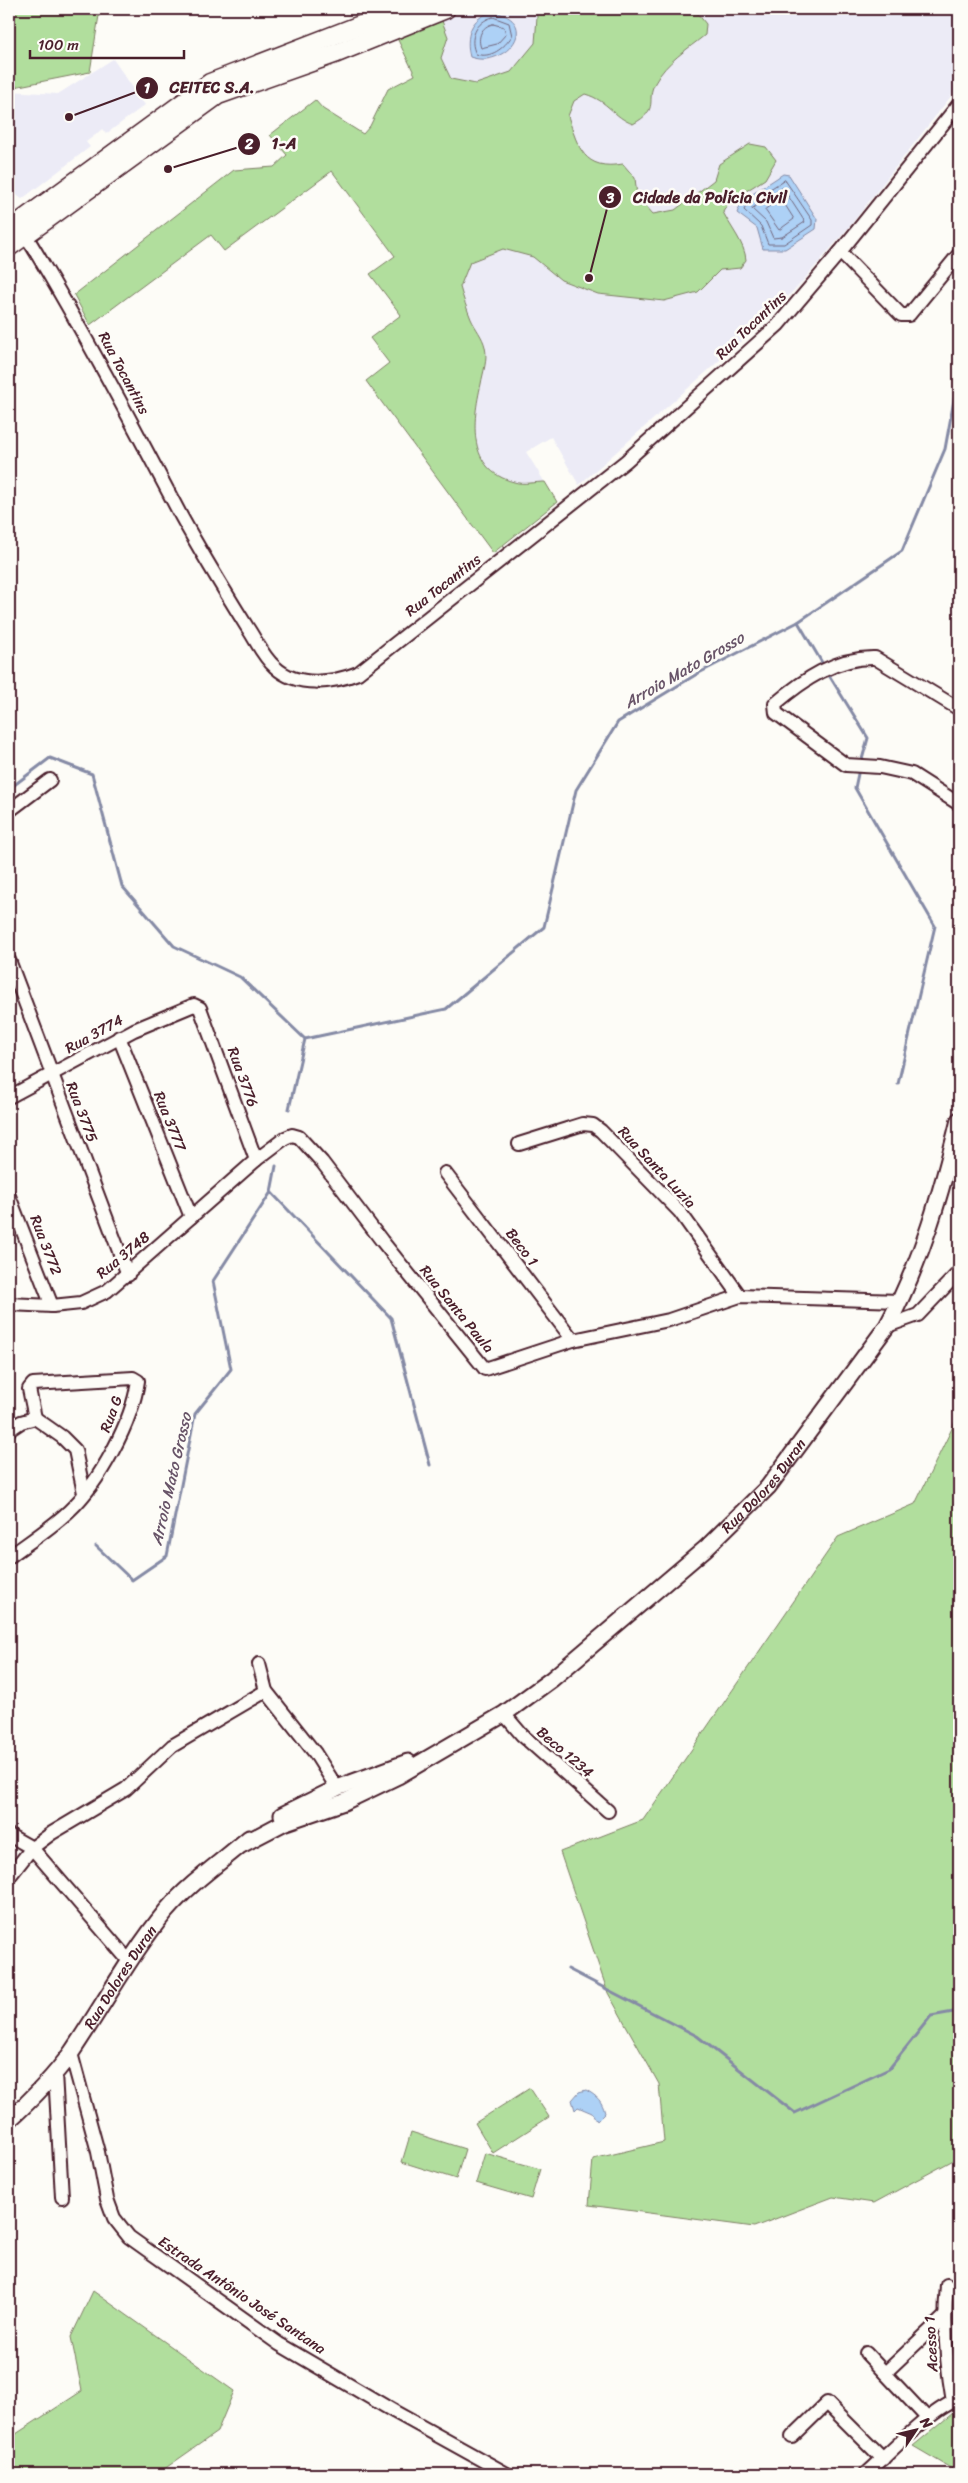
<svg xmlns="http://www.w3.org/2000/svg" width="968" height="2483" font-family="Sriracha,sans-serif">
<style>
.built{fill:#ecebf6}
.green{fill:#b1de9d;stroke:#7e7e64}
.water{fill:#add1f6;stroke:#858aa5}
.lines{fill:none;stroke-linecap:round;stroke-linejoin:round}
.shore{stroke:#72667c;stroke-width:1}
.stream{stroke:#858aa5;stroke-width:3}
.minor-casing{stroke:#4a1f2b;stroke-width:16}
.tertiary-casing{stroke:#4a1f2b;stroke-width:19}
.secondary-casing{stroke:#4a1f2b;stroke-width:21}
.minor{stroke:#fdfcf7;stroke-width:12}
.tertiary{stroke:#fdfcf7;stroke-width:15}
.secondary{stroke:#fdfcf7;stroke-width:18}
.labels{text-anchor:middle;dominant-baseline:central;stroke-width:5;stroke-linejoin:round;paint-order:stroke}
.street-label{font-size:15px;fill:#4a1f2b;stroke:#fdfcf7}
.water-label{font-size:16px;font-style:italic;fill:#685468;stroke:#fdfcf7}
.leader{fill:none;stroke:#4a1f2b;stroke-width:2}
.callout-dot{fill:#4a1f2b;stroke:#fdfcf7;stroke-width:2}
.mark-label{font-size:15px;text-anchor:middle;font-weight:bold;fill:#fff}
.callout-label{font-size:16px;text-anchor:middle;font-weight:bold;fill:#4a1f2b;stroke:#fdfcf7;stroke-width:5;stroke-linejoin:round;paint-order:stroke}
</style>
<rect width="100%" height="100%" fill="#fdfcf7"/>
<filter id="ink" filterUnits="userSpaceOnUse"><feTurbulence type="fractalNoise" baseFrequency=".02" numOctaves="2"/><feDisplacementMap in="SourceGraphic" scale="10" xChannelSelector="R" yChannelSelector="G"/><feConvolveMatrix kernelMatrix="1 2 1 2 8 2 1 2 1" color-interpolation-filters="sRGB"/></filter>
<g filter="url(#ink)">
<g class="built">
<path d="M468,9H959V86L849,227L801,283L765,320L579,485L551,437L526,452L557,502L493,553L366,381L389,363L370,338L401,315L370,274L395,256L332,171L224,251L211,235L90,325L74,295L234,170L274,167L287,155L270,135L315,100L323,109L363,134L370,126L388,89L415,75L397,38Z"/>
<path d="M113,59L145,105L106,134L102,129L94,136L86,142L90,147L22,199L12,192L9,195V91L58,94Z"/>
</g>
<g class="green">
<path d="M9,9H100L90,72L9,88Z"/>
<path d="M535,9H694L706,24L705,35C688,49 666,62 655,83C645,100 661,109 633,124C613,117 609,101 585,94L574,101L568,116C578,148 584,171 623,164L635,178L637,196L653,214L675,210L714,180L719,164L750,144L766,147L776,160L765,179L729,202L723,212C731,228 745,244 746,260L740,268L720,270L698,292L664,301L598,294L561,280L533,257L503,249L470,262L460,287C463,298 467,309 471,319C475,328 483,337 485,347C488,360 483,372 481,384C472,422 467,470 514,482C523,485 535,482 545,482L557,502L493,553L366,381L389,363L370,338L401,315L370,274L395,256L332,171L224,251L211,235L90,325L74,295L234,170L274,167L287,155L270,135L315,100L323,109L363,134L370,126L388,89L415,75L397,38L442,21L448,37L441,58L451,79L476,84L511,72L535,43L537,17Z"/>
<path d="M959,1414V2157L874,2203L833,2197L754,2227L589,2205L593,2159L664,2142L659,2084L608,1993L560,1852L643,1820L838,1537L915,1504Z"/>
<path d="M530,2088L549,2117L493,2153L475,2123Z"/>
<path d="M411,2132L465,2149L456,2179L402,2162Z"/>
<path d="M485,2153L540,2169L531,2199L476,2183Z"/>
<path d="M93,2291L234,2391L217,2432L157,2474H9V2433L16,2434L82,2391L71,2337Z"/>
<path d="M959,2408V2473L913,2446Z"/>
</g>
<g class="water">
<path d="M493,12C543,21 506,70 470,57C465,37 470,17 493,12Z"/>
<path d="M783,174L789,175L817,219L816,229L785,249H763L757,228L737,213L742,201Z"/>
<path d="M586,2090C597,2096 602,2101 605,2113L597,2121L592,2113L578,2107L575,2110L572,2100L579,2092Z"/>
</g>
<g class="lines">
<g class="shore">
<path d="M493,17L509,23L512,36C504,48 491,59 476,54C468,39 476,21 493,17Z"/>
<path d="M493,24L504,27L506,34L497,44L481,48C477,38 481,26 493,24Z"/>
<path d="M785,180L812,220V225L784,244H768L761,226L744,210L747,204Z"/>
<path d="M783,188L805,222L782,237L773,238L766,222L752,209Z"/>
<path d="M779,199L782,200L794,219L779,230L765,210Z"/>
</g>
<g class="stream">
<path d="M798,622L824,666"/>
<path d="M827,672L868,738L861,763"/>
<path d="M859,769L855,788L935,926L898,1084"/>
<path d="M9,789L50,758L92,774L122,886L174,946L240,977L305,1039"/>
<path d="M289,1109L305,1039L446,1009L544,927L576,790L618,722L697,674L798,622L902,551L945,449L959,373"/>
<path d="M271,1192L391,1318L430,1465"/>
<path d="M96,1546L132,1580L167,1556L195,1414L231,1369L213,1281L271,1192L276,1166"/>
<path d="M568,1969L697,2036L795,2113L889,2069L931,2016L959,2011"/>
</g>
<defs>
<g id="minor">
<path d="M25,234C81,326 131,421 181,516C202,554 224,590 247,627C256,640 263,657 275,667C297,688 333,683 358,673L626,461L778,325L840,252L959,104"/>
<path d="M840,252L901,315H909L959,254"/>
<path d="M959,709L875,658C836,657 803,680 775,704L776,713L846,765L880,767L912,774L959,804"/>
<path d="M9,811L50,780"/>
<path d="M9,960L128,1275"/>
<path d="M119,1037L191,1217"/>
<path d="M9,1097L134,1030L194,1005L200,1008L256,1160"/>
<path d="M519,1144L583,1124L593,1125L601,1131L680,1212L740,1296"/>
<path d="M445,1173L573,1340"/>
<path d="M9,1196L52,1306"/>
<path d="M9,1304L52,1306L81,1303L107,1291L256,1160L285,1138L292,1135L299,1137L322,1162L382,1241L485,1369L573,1340L669,1320L740,1296L900,1301"/>
<path d="M887,1326L918,1315L959,1272"/>
<path d="M9,1430L21,1422L35,1418L62,1437L75,1450L84,1493"/>
<path d="M9,1557C29,1542 51,1528 69,1511C100,1482 132,1422 138,1381L133,1378L33,1384L29,1389L35,1418"/>
<path d="M259,1664L266,1691L315,1753L337,1788"/>
<path d="M504,1714L522,1735L608,1811"/>
<path d="M9,1835L32,1848L129,1961"/>
<path d="M9,1877L32,1848L52,1833L126,1789L172,1746L266,1691"/>
<path d="M71,2053L98,2152L107,2199L114,2218L129,2237L279,2344L395,2412L507,2474"/>
<path d="M55,2073L62,2197"/>
<path d="M947,2285C943,2325 946,2362 953,2402"/>
<path d="M866,2353L928,2419"/>
<path d="M885,2373L944,2317"/>
<path d="M792,2437L827,2403L883,2459"/>
<path d="M866,2474C887,2456 935,2405 959,2400"/>
</g>
<g id="tertiary">
<path d="M282,1815L337,1788L408,1762"/>
<path id="s1" d="M243,1844L283,1823L344,1802L398,1776L504,1714L552,1679L706,1548L768,1487L887,1326C922,1261 942,1190 959,1120"/>
<path id="s2" d="M9,2120C31,2100 53,2078 71,2053C103,2006 130,1955 166,1911C190,1883 221,1862 249,1838"/>
</g>
<g id="secondary">
<path d="M9,230L210,83L402,9"/>
<path d="M9,247L218,95L337,53L446,9"/>
</g>
</defs>
<use href="#minor" class="minor-casing"/>
<use href="#tertiary" class="tertiary-casing"/>
<use href="#secondary" class="secondary-casing"/>
<use href="#minor" class="minor"/>
<use href="#tertiary" class="tertiary"/>
<use href="#secondary" class="secondary"/>
</g>
</g>
<g class="labels">
<g class="street-label">
<text transform="translate(751 325) rotate(-44)">Rua Tocantins</text>
<text transform="translate(124 373) rotate(62)">Rua Tocantins</text>
<text transform="translate(443 585) rotate(-38)">Rua Tocantins</text>
<text transform="translate(94 1034) rotate(-29)">Rua 3774</text>
<text transform="translate(243 1077) rotate(70)">Rua 3776</text>
<text transform="translate(82 1112) rotate(69)">Rua 3775</text>
<text transform="translate(170 1121) rotate(68)">Rua 3777</text>
<text transform="translate(657 1167) rotate(47)">Rua Santa Luzia</text>
<text transform="translate(46 1245) rotate(69)">Rua 3772</text>
<text transform="translate(522 1247) rotate(53)">Beco 1</text>
<text transform="translate(123 1255) rotate(-40)">Rua 3748</text>
<text transform="translate(457 1309) rotate(51)">Rua Santa Paula</text>
<text transform="translate(111 1414) rotate(-69)">Rua G</text>
<text stroke="none"><textPath href="#s1" startOffset="639">Rua Dolores Duran</textPath></text>
<text transform="translate(565 1752) rotate(41)">Beco 1234</text>
<text stroke="none"><textPath href="#s2" startOffset="182">Rua Dolores Duran</textPath></text>
<text transform="translate(242 2295) rotate(34)">Estrada Antônio José Santana</text>
<text transform="translate(931 2344) rotate(-93)">Acesso 1</text>
</g>
<g class="water-label">
<text transform="translate(684 670) rotate(-30)">Arroio Mato Grosso</text>
<text transform="translate(171 1479) rotate(-77)">Arroio Mato Grosso</text>
</g>
</g>
<path class="leader" d="M69 117L147 88M168 169L249 144M589 278L610 197"/>
<g class="callout-dot">
<circle cx="69" cy="117" r="5"/>
<circle cx="168" cy="169" r="5"/>
<circle cx="589" cy="278" r="5"/>
<circle cx="147" cy="88" r="12"/>
<circle cx="249" cy="144" r="12"/>
<circle cx="610" cy="197" r="12"/>
</g>
<g class="mark-label">
<text x="147" y="93">1</text>
<text x="249" y="149">2</text>
<text x="610" y="203">3</text>
</g>
<g class="callout-label">
<text x="212" y="93">CEITEC S.A.</text>
<text x="284" y="149">1-A</text>
<text x="710" y="203">Cidade da Polícia Civil</text>
</g>
<rect width="968" height="2483" fill="none" stroke="#fdfcf7" stroke-width="30"/>
<rect x="15" y="15" width="938" height="2453" fill="none" stroke="#4a1f2b" stroke-width="2" filter="url(#ink)"/>
<g transform="translate(916 2430) rotate(55)" stroke="#fdfcf7" stroke-width="4" paint-order="stroke">
<path d="M0-4L9 19L0 12L-9 19Z" fill="#4a1f2b"/>
<text y="-8" font-size="14" font-weight="bold" text-anchor="middle" fill="#4a1f2b">N</text>
</g>
<path d="M30 50v8h154v-8" fill="none" stroke="#4a1f2b" stroke-width="2.5"/>
<text x="38" y="50" font-size="15" fill="#4a1f2b" stroke="#fdfcf7" stroke-width="4" paint-order="stroke">100 m</text>
</svg>
